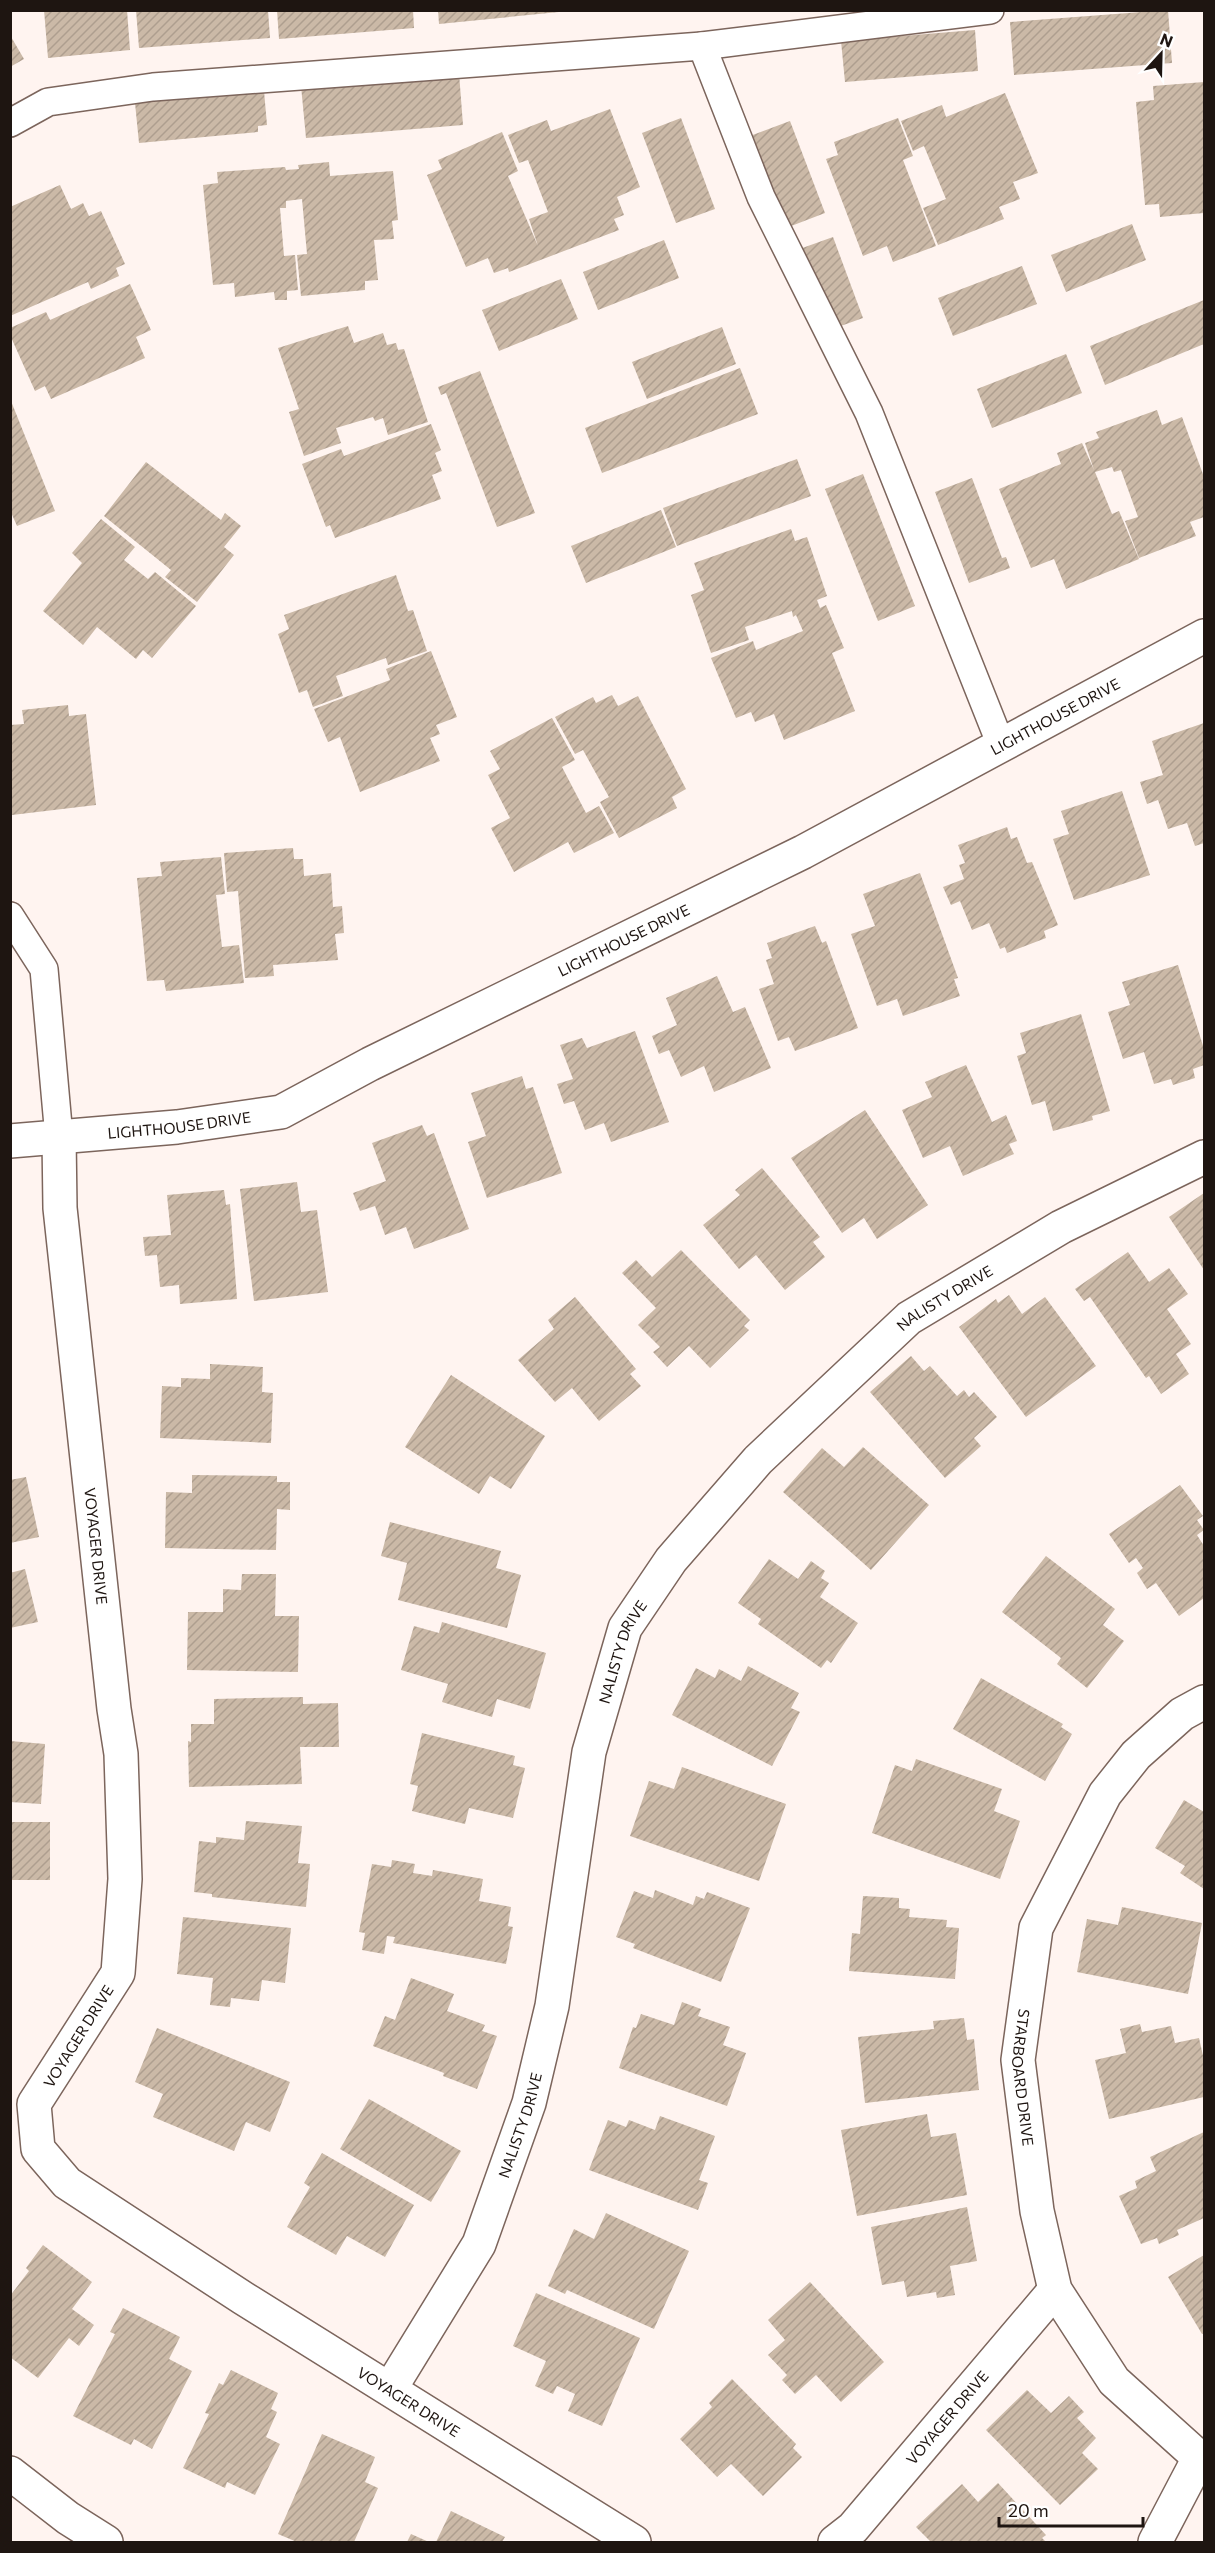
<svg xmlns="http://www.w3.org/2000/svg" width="1215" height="2553" font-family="Commissioner,sans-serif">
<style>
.building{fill:url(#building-hatch)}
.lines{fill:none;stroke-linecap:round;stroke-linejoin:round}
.service-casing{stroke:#7c655c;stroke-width:30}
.minor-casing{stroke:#7c655c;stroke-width:36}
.service{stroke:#fff;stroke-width:27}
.minor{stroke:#fff;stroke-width:33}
.labels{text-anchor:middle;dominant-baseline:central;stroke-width:6;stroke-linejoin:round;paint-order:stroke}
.street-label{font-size:15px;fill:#1e1511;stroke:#fff}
</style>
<defs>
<pattern id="building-hatch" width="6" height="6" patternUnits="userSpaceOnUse" patternTransform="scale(1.5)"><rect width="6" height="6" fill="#cbb9a7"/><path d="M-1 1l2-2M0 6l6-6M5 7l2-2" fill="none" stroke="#ae9e8f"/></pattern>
</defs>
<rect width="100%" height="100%" fill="#fff4f0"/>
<g class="building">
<path d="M44,10H127L130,50L48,58Z"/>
<path d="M136,10H268L270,38L139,48Z"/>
<path d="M277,10H413L414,28L279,39Z"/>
<path d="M438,10H559V12L439,24Z"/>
<path d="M1168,10L1172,63L1014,75L1010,22Z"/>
<path d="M975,30L978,71L845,82L841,41Z"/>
<path d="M10,35L24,59L10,67Z"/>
<path d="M459,73L463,125L306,138L301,86Z"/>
<path d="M1204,82V213L1160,217L1159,204L1145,205L1136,102L1154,100L1153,86Z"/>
<path d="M264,91L267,125L258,126V132L139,143L135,103Z"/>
<path d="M1005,93L1038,173L1013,182L1020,199L999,207L1004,219L938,245L923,208L946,199L924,146L913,151L901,121L942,105L946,117Z"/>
<path d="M610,109L640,187L617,197L624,215L614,219L619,230L509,272L508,268L494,273L488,258L466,267L427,175L442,169L438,160L502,132L518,171L508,176L538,246L529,219L548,212L528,160L519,163L508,135L547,120L551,131Z"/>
<path d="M681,118L715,209L676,223L642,133Z"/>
<path d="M898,118L913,156L903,160L936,246L893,262L887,246L863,256L826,159L838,155L834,142Z"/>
<path d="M790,121L825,213L786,228L750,136Z"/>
<path d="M329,162L330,176L393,171L398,220L392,221L394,239L374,240L378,280L365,281V290L301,296L297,255L307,254L302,199L286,201V208H280L284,256L295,255L298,290L287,291V300H275L274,292L235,297L234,283L213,285L203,185L218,183L217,172L285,167L286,170L299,169L298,165Z"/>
<path d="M60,185L71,209L83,203L89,216L101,211L125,264L116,268L119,276L91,289L88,282L10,316V207Z"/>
<path d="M1132,224L1146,260L1066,292L1051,255Z"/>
<path d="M833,237L863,318L824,332L794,251Z"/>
<path d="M664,240L679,278L598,310L583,272Z"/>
<path d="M1022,266L1037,304L953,336L938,298Z"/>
<path d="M561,279L578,319L499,351L482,310Z"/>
<path d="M130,284L151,330L136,337L145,358L51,399L45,386L35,391L10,335V328L46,312L50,320Z"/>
<path d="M1204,300V344L1105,385L1090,346Z"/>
<path d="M348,326L354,343L383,333L387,345L396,343L398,350L404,349L428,422L388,435L383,418L375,421L373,417L336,428L341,443L304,456L289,412L299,409L278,348Z"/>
<path d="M722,327L736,364L647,399L632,362Z"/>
<path d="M1066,354L1082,393L992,428L977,389Z"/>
<path d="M740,368L758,414L602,473L585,428Z"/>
<path d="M480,371L535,513L497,527L446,393L441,395L438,387Z"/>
<path d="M11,401L55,511L17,526L10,510Z"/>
<path d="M1157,410L1162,425L1182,417L1204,477V517L1190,522L1196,536L1139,558L1125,521L1138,517L1121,470L1114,472L1112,467L1095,472L1112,514L1119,511L1139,559L1066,589L1054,559L1031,568L999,489L1061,464L1057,453L1082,443L1094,470L1085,443L1099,438L1096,432Z"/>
<path d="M431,424L441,450L435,453L442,471L432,475L441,499L335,538L330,525L326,527L302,464L341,449L344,456Z"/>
<path d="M797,459L811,496L677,546L663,508Z"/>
<path d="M146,462L221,520L225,513L241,526L224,547L234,555L197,602L165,577L171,570L104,516Z"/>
<path d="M863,474L915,606L878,621L825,489Z"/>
<path d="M972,478L1002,558L1006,557L1010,568L969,583L935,492Z"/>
<path d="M661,510L676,547L586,583L571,546Z"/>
<path d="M101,519L135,547L124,560L148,579L155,572L196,606L152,658L143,650L136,659L97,627L83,645L43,611L82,563L72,553Z"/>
<path d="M791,529L795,541L807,537L827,596L817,600L820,608L826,605L844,648L832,653L855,711L784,740L774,714L755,722L751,712L736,718L711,658L753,641L756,650L803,631L796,615L793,617L792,611L745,627L749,640L711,653L691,595L704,590L694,563Z"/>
<path d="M396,575L408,611L413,610L427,651L388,665L386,658L336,676L343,696L313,707L307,690L299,693L278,634L289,629L284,615Z"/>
<path d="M431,651L457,717L436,725L440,734L430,738L440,761L360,792L340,737L328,742L314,709L390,680L386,669Z"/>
<path d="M612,695L618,706L638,696L686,789L672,797L677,808L619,838L600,802L609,797L583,750L575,754L555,717L593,697L596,703Z"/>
<path d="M68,705L69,716L86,714L96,805L12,815L10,725L24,724L22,710Z"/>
<path d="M552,718L575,760L562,767L586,813L599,806L614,833L574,853L568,842L514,872L491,828L510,818L488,775L500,769L490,751Z"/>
<path d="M1204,723V843L1195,846L1187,823L1168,829L1158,800L1147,804L1140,782L1163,775L1152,741Z"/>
<path d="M1122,791L1150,875L1074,900L1053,839L1069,834L1061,811Z"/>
<path d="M1007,827L1011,839L1017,837L1027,863L1032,862L1058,925L1044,931L1046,938L1007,953L1005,947L1000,949L989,923L972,930L960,901L951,905L943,887L964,879L959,865L965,863L958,845Z"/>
<path d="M293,848L294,859H303L304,876L331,873L333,907L342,906L344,933L335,934L338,960L273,965L274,976L245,978L238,891L227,892L224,853Z"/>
<path d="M221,857L225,894L216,895L222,947L239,945L244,983L166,991L164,980L147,981L137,878L162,876L160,862Z"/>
<path d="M920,873L958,978L954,979L960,996L903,1016L897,999L877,1006L851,934L875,926L863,894Z"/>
<path d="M815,926L822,943L826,941L858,1028L795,1051L789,1037L778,1041L759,989L774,984L766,960L772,958L767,943Z"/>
<path d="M1178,965L1204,1049V1065L1193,1069L1195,1078L1173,1085L1171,1079L1154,1084L1144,1052L1123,1059L1108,1012L1130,1005L1122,982Z"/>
<path d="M717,976L733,1012L745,1007L771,1068L714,1092L704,1066L681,1077L669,1050L659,1054L652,1036L677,1025L666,998Z"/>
<path d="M1081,1014L1110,1111L1092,1116L1093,1120L1053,1131L1045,1101L1032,1105L1017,1056L1026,1053L1020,1033Z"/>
<path d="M635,1031L669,1122L611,1142L604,1123L585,1130L574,1101L564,1104L557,1084L573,1079L560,1045L582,1038L587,1048Z"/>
<path d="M966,1065L992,1122L1006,1115L1017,1141L1009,1144L1014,1154L963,1176L950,1146L923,1158L902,1110L932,1097L925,1082Z"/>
<path d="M522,1076L526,1089L533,1087L562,1173L487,1198L468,1142L486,1136L471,1093Z"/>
<path d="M865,1110L928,1205L877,1239L864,1218L842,1233L791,1158Z"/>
<path d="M422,1125L427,1136L434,1133L469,1229L414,1249L406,1227L385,1235L375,1206L360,1211L353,1193L386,1181L372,1143Z"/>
<path d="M762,1168L820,1237L813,1242L825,1257L785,1290L756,1255L739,1269L703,1225L740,1195L735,1190Z"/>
<path d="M297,1182L301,1212L317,1210L328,1292L254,1301L240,1189Z"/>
<path d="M224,1190L226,1205L230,1204L237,1299L180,1304L179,1285L160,1287L157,1255L145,1256L143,1237L171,1235L167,1195Z"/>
<path d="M1204,1193V1270L1169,1217Z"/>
<path d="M681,1250L750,1320L744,1326L749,1330L710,1368L689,1346L667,1367L653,1352L660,1347L638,1325L656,1308L622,1273L636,1260L652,1277Z"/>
<path d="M1128,1252L1149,1282L1169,1268L1188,1294L1167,1309L1191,1344L1176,1354L1189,1374L1161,1394L1149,1376L1146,1378L1090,1297L1084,1301L1075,1289Z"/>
<path d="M1009,1295L1022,1314L1045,1297L1096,1366L1026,1417L959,1327L996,1299L998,1303Z"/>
<path d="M575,1297L636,1369L630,1374L641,1386L599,1421L572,1388L555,1402L518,1360L554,1329L548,1320Z"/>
<path d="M911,1356L924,1371L930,1366L957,1396L964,1390L969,1397L974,1392L997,1417L974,1438L981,1446L945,1478L870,1392Z"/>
<path d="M210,1364L263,1367L262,1392L273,1393L271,1443L160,1438L162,1386L181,1387V1378L210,1379Z"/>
<path d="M451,1375L545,1436L511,1489L490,1476L479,1494L405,1447Z"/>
<path d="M863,1447L929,1505L871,1570L783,1492L822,1448L844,1467Z"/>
<path d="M192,1475L277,1476V1482H290V1510L277,1509L276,1550L165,1548L166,1492L192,1493Z"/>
<path d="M26,1477L39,1537L10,1543V1480Z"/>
<path d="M1180,1485L1203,1516L1197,1520L1204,1530L1197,1535L1204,1546V1598L1179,1616L1156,1583L1147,1589L1137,1573L1143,1568L1136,1558L1129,1563L1109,1534Z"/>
<path d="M390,1522L501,1551L496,1568L521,1575L507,1628L398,1600L407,1563L381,1556Z"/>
<path d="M1046,1556L1115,1609L1103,1625L1124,1641L1087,1688L1057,1664L1061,1658L1002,1612Z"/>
<path d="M769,1559L798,1579L811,1561L825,1571L821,1578L829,1583L820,1597L858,1623L831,1663L827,1660L821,1668L758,1624L761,1619L738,1603Z"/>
<path d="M25,1569L38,1622L10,1628V1573Z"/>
<path d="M242,1574H276L275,1616H299L298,1672L187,1670L188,1612H223V1589L241,1590Z"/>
<path d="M442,1622L546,1653L530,1709L497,1699L492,1717L442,1702L448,1684L401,1670L414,1626L439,1633Z"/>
<path d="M748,1666L799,1693L791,1708L800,1712L772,1766L672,1715L696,1668L715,1678L719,1669L741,1681Z"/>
<path d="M981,1678L1063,1724L1061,1727L1072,1734L1045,1781L953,1729Z"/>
<path d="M303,1697V1704L338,1703L339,1747H300L302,1784L189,1787L188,1741L191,1742V1724H214V1699Z"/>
<path d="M422,1733L515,1756L513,1765L525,1768L513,1818L469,1808L465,1824L412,1811L418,1786L410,1784Z"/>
<path d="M10,1741L45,1744L41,1804L10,1802Z"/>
<path d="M916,1759L1002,1789L994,1811L1020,1821L1000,1879L872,1833L895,1765L912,1771Z"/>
<path d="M682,1767L786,1804L759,1881L630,1836L649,1781L674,1789Z"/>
<path d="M1184,1800L1204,1812V1889L1180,1873L1185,1866L1155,1848Z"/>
<path d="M246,1821L302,1826L298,1863L310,1864L306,1907L212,1897V1894L194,1892L199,1841L216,1843V1837L244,1840Z"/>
<rect x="10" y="1822" width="40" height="58"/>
<path d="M392,1860L415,1864L413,1873L432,1876L433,1870L483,1879L479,1901L511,1907L508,1926L513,1927L506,1964L393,1943L395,1937L387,1936L384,1954L362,1950L365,1933L359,1932L372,1864L391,1867Z"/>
<path d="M655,1890L693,1905L696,1896L704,1899L707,1892L750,1908L721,1982L633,1948L635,1944L616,1937L634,1891L653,1898Z"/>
<path d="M863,1896L899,1898V1908L910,1909L909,1917L947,1920L946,1927L959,1928L955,1979L849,1971L852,1933L860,1934Z"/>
<path d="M1122,1907L1202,1923L1188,1994L1077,1972L1087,1919L1118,1925Z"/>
<path d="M183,1917L291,1928L285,1983L262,1980L259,2001L231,1998L230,2007L210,2005L213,1978L177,1974Z"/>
<path d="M411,1978L454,1994L447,2011L485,2025L482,2031L497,2036L477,2089L443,2076L444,2073L373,2046L385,2016L395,2020Z"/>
<path d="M682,2002L701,2009L698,2016L730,2027L723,2045L746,2053L727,2106L619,2068L633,2027L636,2028L641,2014L674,2025Z"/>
<path d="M964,2018L967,2040L974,2039L979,2090L865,2103L858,2037L934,2029L933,2021Z"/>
<path d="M1140,2024L1142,2032L1171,2026L1175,2043L1199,2038L1204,2060V2097L1109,2119L1095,2060L1126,2053L1120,2029Z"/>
<path d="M157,2028L290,2082L270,2132L246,2122L234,2151L153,2117L163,2094L135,2082Z"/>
<path d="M369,2099L461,2151L431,2202L340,2149Z"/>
<path d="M927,2114L931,2137L956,2133L967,2195L857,2216L841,2130Z"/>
<path d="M660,2116L715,2136L699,2180L708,2183L698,2210L589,2170L608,2120L626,2127L629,2120L655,2130Z"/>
<path d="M1204,2132V2218L1177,2230L1179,2235L1159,2244L1157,2238L1141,2244L1119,2196L1137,2188L1135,2181L1156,2171L1150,2157Z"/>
<path d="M322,2153L414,2205L385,2257L347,2236L336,2255L287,2227L310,2187L304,2183Z"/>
<path d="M967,2207L977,2261L950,2266L955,2295L937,2298L936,2292L907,2297L904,2281L882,2285L871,2227Z"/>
<path d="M606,2213L689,2251L654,2329L567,2290L565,2294L548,2286L574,2229L594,2239Z"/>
<path d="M43,2245L92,2282L72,2309L94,2325L79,2346L69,2338L38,2378L10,2357V2296L29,2271L26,2268Z"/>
<path d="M1204,2255V2333L1202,2334L1168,2277Z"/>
<path d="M810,2282L884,2362L841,2402L816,2375L795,2394L782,2380L787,2375L768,2355L785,2340L768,2320Z"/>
<path d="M536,2293L640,2338L602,2426L568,2411L575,2394L557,2386L553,2394L535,2386L546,2361L513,2346Z"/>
<path d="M123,2308L180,2337L169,2359L192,2371L152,2449L134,2439L131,2445L73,2416L115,2334L110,2332Z"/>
<path d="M231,2370L278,2393L271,2409L277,2412L266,2437L280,2444L255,2495L227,2482L225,2488L183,2468L209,2414L205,2413L219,2383L223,2385Z"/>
<path d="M732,2379L796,2444L793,2448L802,2457L763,2496L731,2464L717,2477L680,2439L712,2407L709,2403Z"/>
<path d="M1027,2390L1051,2413L1069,2396L1084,2412L1077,2418L1096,2438L1082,2453L1098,2469L1060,2505L986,2430Z"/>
<path d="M322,2434L375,2457L365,2482L378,2488L354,2542H297L278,2534Z"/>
<path d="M998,2483L1046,2535L1042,2538L1046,2542H931L916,2527L962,2484L978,2502Z"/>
<path d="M451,2511L505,2537L502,2542H436Z"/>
<path d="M411,2534L429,2542H407Z"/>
</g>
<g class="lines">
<defs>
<g id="service">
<path d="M702,46L990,10"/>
<path d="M10,123L48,102L153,87L702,46L761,197L869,413L1001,745"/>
<path d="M10,916L44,969L59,1137"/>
</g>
<g id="minor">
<path id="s1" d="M59,1137L60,1208L114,1709L121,1754L125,1879L118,1973L34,2104L38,2149L67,2183L243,2298L634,2542"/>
<path id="s2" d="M10,1141L177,1127L281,1112L370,1064L803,852L1204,636"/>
<path id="s3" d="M1204,1702L1182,1714L1136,1755L1105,1794L1036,1928L1018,2060L1037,2211L1055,2290L1114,2381L1204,2462"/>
<path id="s4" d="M390,2389L479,2244L529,2103L552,2006L589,1752L625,1628L671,1560L758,1460L909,1318L1061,1227L1204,1157"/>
<path d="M10,2473L68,2518L106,2542"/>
<path id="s5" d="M835,2542L853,2528L1055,2290"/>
<path d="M1155,2542L1199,2458"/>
</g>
</defs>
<use href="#service" class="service-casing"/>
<use href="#minor" class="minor-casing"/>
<use href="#service" class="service"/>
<use href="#minor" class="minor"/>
</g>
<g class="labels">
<g class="street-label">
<text stroke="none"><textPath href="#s2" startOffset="1142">LIGHTHOUSE DRIVE</textPath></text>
<text stroke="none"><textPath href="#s2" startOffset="656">LIGHTHOUSE DRIVE</textPath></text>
<text stroke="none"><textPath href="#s2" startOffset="170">LIGHTHOUSE DRIVE</textPath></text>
<text stroke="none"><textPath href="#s4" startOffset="1268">NALISTY DRIVE</textPath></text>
<text stroke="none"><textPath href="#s1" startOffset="411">VOYAGER DRIVE</textPath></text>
<text stroke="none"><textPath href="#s4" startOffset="782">NALISTY DRIVE</textPath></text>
<text transform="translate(78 2036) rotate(-58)">VOYAGER DRIVE</text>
<text stroke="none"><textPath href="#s3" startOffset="438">STARBOARD DRIVE</textPath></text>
<text stroke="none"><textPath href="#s4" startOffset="296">NALISTY DRIVE</textPath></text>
<text stroke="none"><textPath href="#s1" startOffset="1491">VOYAGER DRIVE</textPath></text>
<text stroke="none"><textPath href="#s5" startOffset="168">VOYAGER DRIVE</textPath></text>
</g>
</g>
<rect width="1215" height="2553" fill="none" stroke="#1e1511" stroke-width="24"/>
<g transform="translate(1161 54) rotate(22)" stroke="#ffffff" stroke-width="4.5" paint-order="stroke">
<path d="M0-4.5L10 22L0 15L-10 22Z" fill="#1e1511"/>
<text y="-9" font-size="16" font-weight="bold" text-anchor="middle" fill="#1e1511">N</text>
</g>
<path d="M999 2517v9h144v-9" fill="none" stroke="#1e1511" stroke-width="3"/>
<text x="1008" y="2517" font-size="18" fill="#1e1511" stroke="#ffffff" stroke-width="4.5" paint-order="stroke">20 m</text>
</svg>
